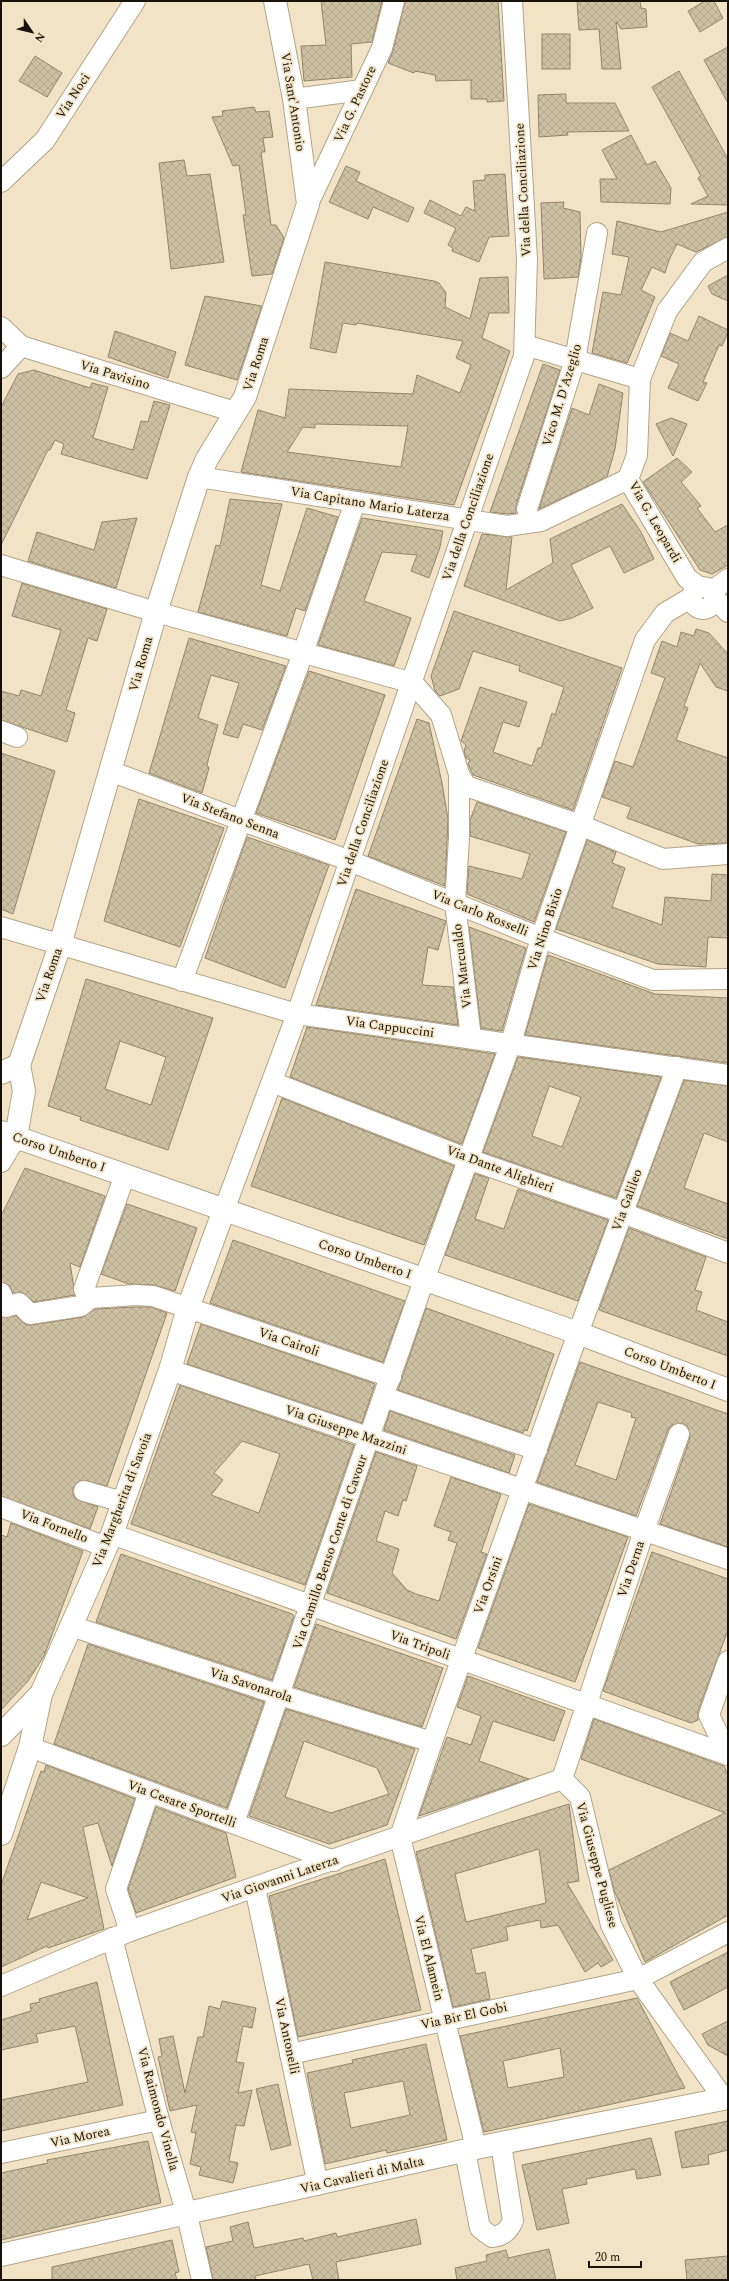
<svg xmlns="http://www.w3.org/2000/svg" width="729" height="2281" font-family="Spectral,serif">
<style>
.building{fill:url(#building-cross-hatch);stroke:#92856a;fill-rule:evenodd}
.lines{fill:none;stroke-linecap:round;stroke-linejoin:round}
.minor-casing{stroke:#b1a488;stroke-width:22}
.tertiary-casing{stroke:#b1a488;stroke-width:24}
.primary-casing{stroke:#b1a488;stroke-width:24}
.minor{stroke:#fff;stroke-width:20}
.tertiary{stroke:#fff;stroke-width:22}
.primary{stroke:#fff;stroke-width:22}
.labels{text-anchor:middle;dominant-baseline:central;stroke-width:3.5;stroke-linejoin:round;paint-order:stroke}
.street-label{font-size:13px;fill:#181309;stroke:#f2e3c6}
</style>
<defs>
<pattern id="building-cross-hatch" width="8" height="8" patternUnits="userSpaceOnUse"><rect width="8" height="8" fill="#cec0a3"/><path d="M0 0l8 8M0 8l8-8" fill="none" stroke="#b0a48b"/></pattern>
</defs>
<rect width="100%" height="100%" fill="#f2e3c6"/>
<g class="building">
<path d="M321,1H382L372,42L351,44L352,77L304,81L301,46L326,45Z"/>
<path d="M405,1H498L504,101L487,102V99H471V80L436,81L435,75L415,71L414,73L388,63L393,51Z"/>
<path d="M577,1H640L641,8L646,9L647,27L621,29L616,21L621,69H602L599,29L579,30Z"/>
<path d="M705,1H714L723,18L700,32L688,11Z"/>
<rect x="542" y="34" width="28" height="35"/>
<path d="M728,47V103L704,60Z"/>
<path d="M35,56L62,73L47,97L19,81Z"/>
<path d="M679,71L728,159V205L691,204L708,196L698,178L701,176L652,87Z"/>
<path d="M566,94V103H615L629,131L567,132L568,135L539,137L538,95Z"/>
<path d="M254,107L256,112L269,111L273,137L263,138L265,152H261L271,225H276L284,238L272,274L252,276L243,215H246L239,165L233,166L212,117L223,116L222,111Z"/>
<path d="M631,135L647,165L655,161L671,188L670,204L601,202L600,179H617L602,150Z"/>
<path d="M184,160L187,176L210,174L224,262L171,269L159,163Z"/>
<path d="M346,166L360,172L356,181L414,208L408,222L373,207L368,219L329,202Z"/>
<path d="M505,174L509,236L489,237L479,262L452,251L453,248L448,245L456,228L424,213L430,200L461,216L466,207L475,211L473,181L485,180V175Z"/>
<path d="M564,202L563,208L580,212L581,258L578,277L544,279L541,203Z"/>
<path d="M728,212V237L696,252L677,244L669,260L665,273L652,267L641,290L655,297L627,363L592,353L603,292L621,295L629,257L612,254L617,221L661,232Z"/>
<path d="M325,262L434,281L439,283L446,293L445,307L470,319L480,278L508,277L509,313H489L482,338L510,351L454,505L241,472L258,410L285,418L289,389L413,394L417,375L460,393L471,365L456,358L463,341L357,323L356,325L343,323L336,353L310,348ZM315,424L408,426L401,467L287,452L303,427L315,428Z"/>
<path d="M728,275V301L712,294L708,286Z"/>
<path d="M205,296L262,306L237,380L185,365Z"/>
<path d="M699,316L728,330V332L722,346L719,345L703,382L707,383L698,401L668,388L679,364L661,356L670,333L688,341Z"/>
<path d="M115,331L176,352L168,378L108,357Z"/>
<path d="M543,364L560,370L516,505V513L507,514L490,512Z"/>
<path d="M34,370L90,388L92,383L108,387L93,438L133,450L141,421L148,422L154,401L170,405L147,479L61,454L64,444L55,440L50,450H48L1,545V407L18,374Z"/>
<path d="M599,384L623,393L615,449L607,477L539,509L572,408L589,415Z"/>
<path d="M671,418L687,424L673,456L656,424Z"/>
<path d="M677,458L692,472L681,482L701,506L697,508L715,532L728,525V565L712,574L700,570L643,482Z"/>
<path d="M230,499L282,504L261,585L280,591L307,508L338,517L305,611L296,608L287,636L198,612L216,545L220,546Z"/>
<path d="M622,504L641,532L654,559L624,573L610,546L571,565L593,608L572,618L560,621L464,586L482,534L512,537L506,590L553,563L550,539Z"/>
<path d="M137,518L116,588L28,561L37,532L94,550L102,522Z"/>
<path d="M362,518L443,531L440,547L429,578L411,571L417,555L382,552L364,601L411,618L394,666L318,645Z"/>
<path d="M22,583L107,609L97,641L88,638L66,710L75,713L67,742L1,720V691L19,696L21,690L41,696L61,630L12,616Z"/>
<path d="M454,611L622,668L573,810L473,775L468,764L470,760L466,758L464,751L466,745L461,741L480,687L527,702L519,727L503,722L493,752L532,766L538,748H541L552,713L555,715L564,687L519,671L520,666L473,651L459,689L440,696L435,691L431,676Z"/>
<path d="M696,629L709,633L728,654V691L716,687L700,663L684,706L688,708L676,740L728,758V843L698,844L627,818L631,807L602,797L615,761L633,767L665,678L651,673L662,641L677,647L681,632L694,636Z"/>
<path d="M189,638L286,666L262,730L243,724L238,738L223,734L239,683L211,675L198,718L218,725L209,757L207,765L209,768L202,793L149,773Z"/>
<path d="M309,671L385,695L335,840L256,813Z"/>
<path d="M417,719L429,723L442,783L448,819L445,886L368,856Z"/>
<path d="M1,753L55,771L13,914L1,909Z"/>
<path d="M139,799L224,828L180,947L104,921Z"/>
<path d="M477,802L566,832L534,922L467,894L469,866L522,879L530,854L470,836V820Z"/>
<path d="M247,837L329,865L285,988L205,958Z"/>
<path d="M587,840L616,852L612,863L625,868L612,907L662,925L665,897L711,901L712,874L728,875V938L708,937L706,967L658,964L556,929Z"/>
<path d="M356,889L446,921L438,950L428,947L422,985L453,987L458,1025L316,1005Z"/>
<path d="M469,927L526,948L502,1031L481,1028Z"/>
<path d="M548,955L655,994L728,998V1063L525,1035Z"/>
<path d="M86,979L213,1018L168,1150L80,1120L81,1117L48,1106ZM120,1041L166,1057L151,1105L105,1089Z"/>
<path d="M307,1027L495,1054L462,1144L290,1077Z"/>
<path d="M518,1057L661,1077L616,1198L483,1152ZM549,1086L581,1097L562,1147L532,1136Z"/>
<path d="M684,1080L728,1086V1142L704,1133L684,1188L728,1204V1239L637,1206Z"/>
<path d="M282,1098L454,1166L424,1245L251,1186Z"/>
<path d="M25,1168L105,1196L80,1267L70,1263L75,1295L34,1302L22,1292L13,1293L9,1285L1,1282V1216Z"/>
<path d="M475,1174L489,1178L475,1219L504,1229L518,1189L608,1220L578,1301L445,1255Z"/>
<path d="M127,1204L197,1228L175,1291L154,1285L129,1284L101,1274Z"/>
<path d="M629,1228L706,1257L695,1290L702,1292L696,1310L728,1322V1356L599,1310Z"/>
<path d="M233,1240L405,1301L383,1362L210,1303Z"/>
<path d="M136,1307H151L167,1313L107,1486L82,1480L73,1488V1494L76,1499L98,1507L90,1529L1,1496V1317L16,1316L26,1325H32L83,1317L95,1309Z"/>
<path d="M426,1308L554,1354L527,1431L524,1430L523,1433L398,1390Z"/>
<path d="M201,1324L375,1384L362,1423L187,1364Z"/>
<path d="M580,1362L728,1414V1547L660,1524L690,1438L688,1427L683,1423L672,1425L668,1430L636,1516L537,1482ZM598,1402L632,1413L631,1417L636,1418L616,1480L575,1465Z"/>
<path d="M180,1385L354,1445L305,1585L131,1524ZM242,1441L280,1454L259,1513L211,1495L223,1480L214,1473Z"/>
<path d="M390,1411L515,1455L509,1473L384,1430Z"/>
<path d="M376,1452L417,1466L406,1501L403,1500L398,1516L385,1511L376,1541L399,1549L392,1573L407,1590L416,1594L439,1601L457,1543L448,1540L451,1532L434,1526L451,1477L501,1494L481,1552L487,1554L456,1639L327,1593Z"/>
<path d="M529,1504L628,1537L575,1682L478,1648Z"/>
<path d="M11,1523L83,1551L44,1656L28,1681L1,1710V1535L7,1537Z"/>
<path d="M652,1552L728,1579V1630L698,1711V1720L691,1723L603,1691Z"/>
<path d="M121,1554L292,1614L294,1616L272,1680L96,1622Z"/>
<path d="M316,1624L443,1668L422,1727L294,1687Z"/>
<path d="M88,1644L264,1702L227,1808L54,1744Z"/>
<path d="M468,1676L565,1711L554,1741L493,1721L479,1761L529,1779L419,1816L447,1737L471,1745L481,1716L457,1707Z"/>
<path d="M286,1709L415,1749L387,1825L329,1844L249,1816ZM304,1741L377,1768L389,1794L331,1813L285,1797Z"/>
<path d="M594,1719L724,1766L728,1775V1915L645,1962L614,1890L609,1870L725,1813L581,1759Z"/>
<path d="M46,1765L135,1799L112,1866L98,1823L83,1827L104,1929L48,1948L47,1946L1,1967V1885L41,1771L44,1772ZM41,1882L88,1898L27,1920Z"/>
<path d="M569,1804L579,1881L567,1883L613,1960L601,1967L598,1963L585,1972L558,1925L541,1928L540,1920L506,1927L508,1940L471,1949L476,1974L485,1972L490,1999L453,2007L416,1852ZM539,1849L546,1903L466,1922L455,1874Z"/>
<path d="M156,1807L226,1833L236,1877L136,1913L128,1889Z"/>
<path d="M385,1859L421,2010L298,2037L269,1896Z"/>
<path d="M728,1952V1987L684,2010L670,1982Z"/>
<path d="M97,1982L123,2105L1,2131V2100L88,2082L75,2026L36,2034L38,2042L1,2050V2020L31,2011L30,2004L40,2002L39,1999Z"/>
<path d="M637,1998L685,2088L484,2132L460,2036ZM560,2048L564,2077L508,2088L503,2061Z"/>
<path d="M222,2001L256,2008L252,2028L243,2026L236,2062L244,2063L238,2093L252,2090L244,2126L236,2125L229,2161L238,2163L233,2183L199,2175L201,2167L190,2164L196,2133L191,2132L197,2105L170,2111L158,2057L162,2056L159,2039L173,2036L185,2093L198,2037H203L209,2006L220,2009Z"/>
<path d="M728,2021V2056L708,2045L702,2034Z"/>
<path d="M426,2044L447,2140L387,2153L386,2150L325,2164L307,2073L353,2063L352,2060ZM403,2081L410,2115L351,2128L344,2093Z"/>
<path d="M278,2084L291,2145L271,2150L256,2089Z"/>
<path d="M728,2121V2150L708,2155L709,2164L682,2168L675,2132Z"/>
<path d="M651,2138L661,2175L637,2179L635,2169L586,2179L587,2184L562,2189L569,2223L537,2230L522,2165Z"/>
<path d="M148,2141L161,2203L1,2240V2173L48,2163L47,2160Z"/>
<path d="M416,2219L421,2244L336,2262L339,2280H313L309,2264L255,2276L256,2280H213L206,2247L233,2241L230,2227L248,2222L254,2248L303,2238L304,2241L336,2233L337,2237Z"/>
<path d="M172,2240L179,2272L175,2273L177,2280H52V2267Z"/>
<path d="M549,2249L556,2280H457L455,2268L487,2261L486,2255L506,2250L508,2258Z"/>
<path d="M728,2256V2280H687L685,2260Z"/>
</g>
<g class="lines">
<defs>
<g id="minor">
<path d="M294,99L362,90"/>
<path d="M1,182L45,140L135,1"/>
<path d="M308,204L382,48L394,1"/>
<path d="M1,327L21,346L235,412"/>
<path d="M525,345L640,379"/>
<path d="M1,368L21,346"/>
<path d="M199,477L507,526L541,521L628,479"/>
<path d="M527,509L575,360L597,233"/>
<path d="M1,565L156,612L413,683L441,715L459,774L466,786L580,825L663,859L728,854"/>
<path d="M699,587L687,578L628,479L637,455L640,379L667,311L703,262L728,248"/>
<circle cx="703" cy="598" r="11"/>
<path d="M712,591L728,579"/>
<path d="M714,597L728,612"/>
<path d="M1,731L17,737"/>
<path d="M110,771L350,861L541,938L653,980L728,979"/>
<path d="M459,774V838L455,903L471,1038"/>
<path d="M1,927L297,1014L728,1075"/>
<path d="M182,981L303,653L355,502"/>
<path d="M272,1082L468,1159L623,1213L728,1253"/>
<path d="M1,1162L16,1137"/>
<path d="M125,1175L84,1289L91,1298L136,1295L153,1296L391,1377"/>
<path d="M224,1210L297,1014L524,356L527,259L512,1"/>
<path d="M1,1293L6,1307L19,1303L30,1314L81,1306L91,1298"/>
<path d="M170,1370L728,1559"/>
<path d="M384,1397L537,1450"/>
<path d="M84,1491L123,1502"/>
<path d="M1,1507L106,1547"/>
<path d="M112,1534L728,1755"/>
<path d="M71,1626L280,1695L432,1742"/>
<path d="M30,1747L334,1861"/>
<path d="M728,1755L709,1715L728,1661"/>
<path d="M562,1779L580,1797L611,1925L638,1979L724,2099"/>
<path d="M562,1779L644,1531L679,1434"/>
<path d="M234,1823L424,1280L511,1043L541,938L645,640L665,613L692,597"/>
<path d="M255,1888L318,2185"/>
<path d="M130,1931L116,1889L149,1792"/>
<path d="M112,1938L159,2120L187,2215L202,2280"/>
<path d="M1,1986L130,1931L562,1779"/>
<path d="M290,2054L638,1979L728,1932"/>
<path d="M476,2148L400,1837L432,1742L578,1333L677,1067"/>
<path d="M465,2151L480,2228L492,2237C503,2236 508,2231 513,2221L501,2144"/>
<path d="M1,2153L159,2120"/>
</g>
<g id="tertiary">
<path d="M1,1073L19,1065"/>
<path d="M1,1132L578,1333L728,1390"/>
<path d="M16,1137L24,1091L19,1065L60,945L156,612L199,477L207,459L245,397L308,204L294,99L275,1"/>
<path d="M1,1735L41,1694"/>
<path d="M1,1834L30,1747L41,1694L112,1534L170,1370L188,1308L224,1210"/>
</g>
<path id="primary" d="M1,2255L476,2148L728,2098"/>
</defs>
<use href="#minor" class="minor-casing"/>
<use href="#tertiary" class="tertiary-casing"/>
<use href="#primary" class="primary-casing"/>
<use href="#minor" class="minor"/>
<use href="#tertiary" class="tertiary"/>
<use href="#primary" class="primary"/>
</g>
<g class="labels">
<g class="street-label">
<text transform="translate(73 96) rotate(-57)">Via Noci</text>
<text transform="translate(293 102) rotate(81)">Via Sant'Antonio</text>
<text transform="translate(355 104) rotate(-65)">Via G. Pastore</text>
<text transform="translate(523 190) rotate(-93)">Via della Conciliazione</text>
<text transform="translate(256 364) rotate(-72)">Via Roma</text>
<text transform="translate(115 375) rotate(17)">Via Pavisino</text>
<text transform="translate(562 395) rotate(-73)">Vico M. D'Azeglio</text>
<text transform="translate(370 504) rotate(9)">Via Capitano Mario Laterza</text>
<text transform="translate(468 517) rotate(-71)">Via della Conciliazione</text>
<text transform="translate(655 522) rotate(60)">Via G. Leopardi</text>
<text transform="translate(141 664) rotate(-74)">Via Roma</text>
<text transform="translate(230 816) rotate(21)">Via Stefano Senna</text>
<text transform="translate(363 823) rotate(-71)">Via della Conciliazione</text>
<text transform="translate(480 913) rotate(22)">Via Carlo Rosselli</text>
<text transform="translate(545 929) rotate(-72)">Via Nino Bixio</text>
<text transform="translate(462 966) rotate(-97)">Via Marcualdo</text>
<text transform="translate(49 975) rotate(-71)">Via Roma</text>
<text transform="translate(390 1027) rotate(8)">Via Cappuccini</text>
<text transform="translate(59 1152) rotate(19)">Corso Umberto I</text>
<text transform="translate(500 1169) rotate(20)">Via Dante Alighieri</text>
<text transform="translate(627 1200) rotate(-70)">Via Galileo</text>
<text transform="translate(365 1259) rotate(19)">Corso Umberto I</text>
<text transform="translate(289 1342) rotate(19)">Via Cairoli</text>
<text transform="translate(670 1368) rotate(21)">Corso Umberto I</text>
<text transform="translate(346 1430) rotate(19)">Via Giuseppe Mazzini</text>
<text transform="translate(122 1500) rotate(-69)">Via Margherita di Savoia</text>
<text transform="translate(54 1526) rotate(21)">Via Fornello</text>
<text transform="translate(330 1552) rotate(-71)">Via Camillo Benso Conte di Cavour</text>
<text transform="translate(631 1569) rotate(-71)">Via Derna</text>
<text transform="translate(488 1585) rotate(-70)">Via Orsini</text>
<text transform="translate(420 1645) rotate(20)">Via Tripoli</text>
<text transform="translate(251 1685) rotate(18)">Via Savonarola</text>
<text transform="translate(182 1804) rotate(20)">Via Cesare Sportelli</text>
<text transform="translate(597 1865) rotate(75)">Via Giuseppe Pugliese</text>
<text transform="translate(280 1879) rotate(-19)">Via Giovanni Laterza</text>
<text transform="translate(429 1958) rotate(76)">Via El Alamein</text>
<text transform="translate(464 2016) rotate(-12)">Via Bir El Gobi</text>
<text transform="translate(287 2036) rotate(78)">Via Antonelli</text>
<text transform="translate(158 2109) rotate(75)">Via Raimondo Vinella</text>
<text transform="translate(80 2137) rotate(-12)">Via Morea</text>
<text transform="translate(362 2175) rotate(-13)">Via Cavalieri di Malta</text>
</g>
</g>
<rect width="729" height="2281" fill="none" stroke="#181309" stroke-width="4"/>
<g transform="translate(32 32) rotate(125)" stroke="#f2e3c6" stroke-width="3" paint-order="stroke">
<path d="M0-3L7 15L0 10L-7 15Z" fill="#181309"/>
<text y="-6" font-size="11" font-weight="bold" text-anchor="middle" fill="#181309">N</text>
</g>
<path d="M589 2261v6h52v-6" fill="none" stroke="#181309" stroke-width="2"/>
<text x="595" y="2261" font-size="12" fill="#181309" stroke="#f2e3c6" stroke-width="3" paint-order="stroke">20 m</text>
</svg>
